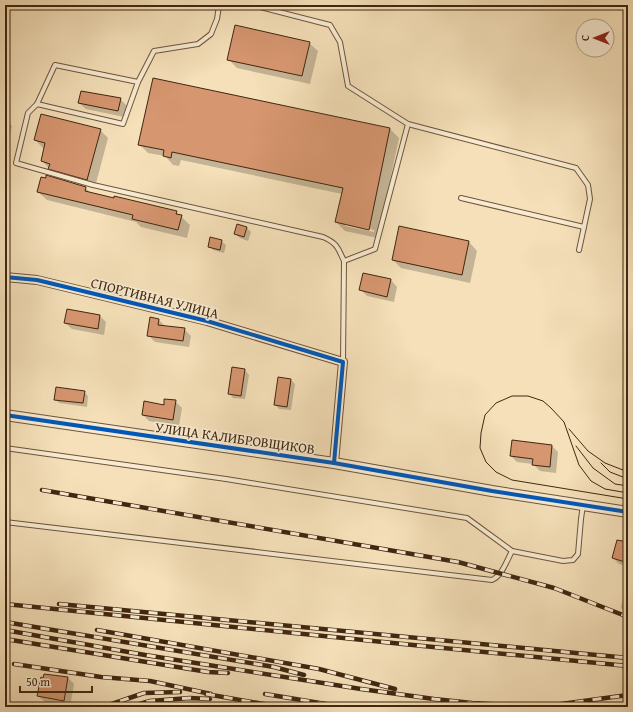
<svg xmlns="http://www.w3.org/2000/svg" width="633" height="712" font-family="'Gentium Book Plus',serif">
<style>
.shadow{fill:#0003;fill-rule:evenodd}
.building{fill:#d69670;stroke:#402710}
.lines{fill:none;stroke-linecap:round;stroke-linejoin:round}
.service-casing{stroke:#6d553a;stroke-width:6}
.minor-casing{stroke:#6d553a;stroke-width:10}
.tertiary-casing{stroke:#6d553a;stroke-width:12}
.service{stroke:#f8ebd2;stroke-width:4}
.minor{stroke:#f8ebd2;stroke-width:8}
.tertiary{stroke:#f8ebd2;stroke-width:10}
.tram{stroke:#402710;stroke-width:1}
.rail-casing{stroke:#402710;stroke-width:4.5}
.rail{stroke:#f8ebd2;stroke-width:3;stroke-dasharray:9;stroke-linecap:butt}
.cycleway-casing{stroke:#f8ebd2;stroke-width:6}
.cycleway{stroke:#0057b8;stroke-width:4}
.labels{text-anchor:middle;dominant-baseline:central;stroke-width:3.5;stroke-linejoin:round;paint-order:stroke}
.street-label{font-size:14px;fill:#402710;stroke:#f8ebd2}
</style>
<rect width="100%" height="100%" fill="#f5e0b9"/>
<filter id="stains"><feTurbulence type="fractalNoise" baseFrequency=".005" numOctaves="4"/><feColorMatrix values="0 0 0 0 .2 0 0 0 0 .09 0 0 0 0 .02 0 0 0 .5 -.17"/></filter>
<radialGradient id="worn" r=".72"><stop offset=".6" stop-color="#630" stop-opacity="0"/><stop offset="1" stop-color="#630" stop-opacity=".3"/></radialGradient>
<g class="shadow">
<path d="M309,43L318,51L310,84L237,68L228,59Z"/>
<path d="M154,79L390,129L399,138L378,238L345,231L336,222L342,194L181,160L179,166L173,165L165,156L148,153L139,144ZM345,223L374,230V232L345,226Z"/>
<path d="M120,99L127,106L124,117L86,109L79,103Z"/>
<path d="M5,119L12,126L7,147H5Z"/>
<path d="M100,130L108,138L95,187L57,176L42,161L45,148H43L35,140Z"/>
<path d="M85,187L91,194L176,212L190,225L187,238L141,227L136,222L47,200L38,192Z"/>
<path d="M247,228L251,232L248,241L240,238L235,234Z"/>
<path d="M221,241L226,245L224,253L213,250L209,246Z"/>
<path d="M469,242L477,251L470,283L401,268L393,260Z"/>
<path d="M391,280L397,287L394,302L367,296L360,289Z"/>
<path d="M5,295L9,299L7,313L5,312Z"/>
<path d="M100,316L106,322L104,335L72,329L65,323Z"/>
<path d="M159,320L166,327L184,329L191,336L189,347L155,342L148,335Z"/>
<path d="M245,370L249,375L245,399L233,398L229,393Z"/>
<path d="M291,380L295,384L291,410L279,409L275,404Z"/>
<path d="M84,392L88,396L87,407L59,403L55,399Z"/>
<path d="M175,401L182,408L179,426L149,421L143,415Z"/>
<path d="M513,441L552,446L558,452L556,473L540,471L533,464L517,462L511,456Z"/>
<path d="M628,544V566L619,564L613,558Z"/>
<path d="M624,593L628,594V614L621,608Z"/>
<path d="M68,678L74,684L70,707L45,702L38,696Z"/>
</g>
<g class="building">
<path d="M235,25L310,42L302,76L227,60Z"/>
<path d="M153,78L390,128L369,230L335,222L343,188L172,152L171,158L163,156L164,150L138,145Z"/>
<path d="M81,91L121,98L118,111L78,103Z"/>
<path d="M41,114L101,129L87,180L48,169L50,164L41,161L45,143L34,140Z"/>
<path d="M46,175L86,187L85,191L114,198V196L177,211L176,214L182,215L178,230L132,219L133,215L37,192L41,177L46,178Z"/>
<path d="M237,224L247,227L244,237L234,234Z"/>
<path d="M399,226L469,241L462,275L392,260Z"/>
<path d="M210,237L222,240L220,250L208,247Z"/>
<path d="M363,273L391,279L387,297L359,290Z"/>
<path d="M67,309L100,315L98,329L64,323Z"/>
<path d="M150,317L159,319L158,325L185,328L183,341L147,336Z"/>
<path d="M232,367L245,369L241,396L228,394Z"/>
<path d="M278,377L291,379L287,407L274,405Z"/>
<path d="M56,387L85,391L83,403L54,400Z"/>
<path d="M164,399L176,400L173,420L142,415L144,401L164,405Z"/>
<path d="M512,440L552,445L550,467L532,465L533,459L510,456Z"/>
<path d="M617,540L628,542V549L625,562L612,558Z"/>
<path d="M44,674L68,677L64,701L37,696L41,677L43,678Z"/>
</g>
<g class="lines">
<defs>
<g id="service">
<path d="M222,5L219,6L217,19L211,34L198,44L154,51L138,82L123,124L37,104L28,113L16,163L93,185L323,237C337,243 338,248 344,261L343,362"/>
<path d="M252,5L330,25L340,42L348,86L408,124"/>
<path d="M37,104L55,65L138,82"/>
<path d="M461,198L584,227"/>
<path d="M344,261L375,249L408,124L576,168L588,185L590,199L579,250"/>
<path d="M5,448L226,479L467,518L512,551L563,561L573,560L578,554L581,519L583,505"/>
<path d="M5,522L492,580C502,576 507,560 512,551"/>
</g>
<path id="minor" d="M5,277L37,280L207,321L343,362L334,463"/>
<path id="tertiary" d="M5,415L334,463L492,491L628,512"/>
</defs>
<use href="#service" class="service-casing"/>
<use href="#minor" class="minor-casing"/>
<use href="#tertiary" class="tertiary-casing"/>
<use href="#service" class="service"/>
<use href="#minor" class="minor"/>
<use href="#tertiary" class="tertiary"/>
<g class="tram">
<path d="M569,429L588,451L605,463L628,472"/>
<path d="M576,446L593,468L615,484L628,486"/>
<path d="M601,463L610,472L628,479"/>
<path d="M628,493L605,489L591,481L579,465L564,422L551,408L543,401L528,396H512L496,403L485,415L481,433L480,448L486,462L496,472L512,480L628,499"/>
</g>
<defs>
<g id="rail">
<path d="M42,490L458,562L554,588L628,617"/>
<path d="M5,604L423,646L628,666"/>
<path d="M59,604L628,658"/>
<path d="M5,622L274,667L304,675"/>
<path d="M5,630L145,655L361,689L434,699L472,703L542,707"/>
<path d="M97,630L319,669L395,689"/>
<path d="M5,639L208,672L228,673"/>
<path d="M14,664L101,677L150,681L211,694"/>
<path d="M206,694L281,707"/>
<path d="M265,694L344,707"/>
<path d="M103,707L144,693L180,692"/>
<path d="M129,707L150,701L190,698L210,699"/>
<path d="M539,707L628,695"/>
</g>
</defs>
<use href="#rail" class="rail-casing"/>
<use href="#rail" class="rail"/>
<defs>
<g id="cycleway">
<path d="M5,277L37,280L207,321L343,362L334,463"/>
<path d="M5,415L334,463L492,491L628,512"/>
</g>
</defs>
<use href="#cycleway" class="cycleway-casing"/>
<use href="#cycleway" class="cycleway"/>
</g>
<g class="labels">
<g class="street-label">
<text transform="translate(155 298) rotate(14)">СПОРТИВНАЯ УЛИЦА</text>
<text transform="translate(235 438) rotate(8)">УЛИЦА КАЛИБРОВЩИКОВ</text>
</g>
</g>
<rect width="633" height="712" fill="none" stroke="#f5e0b9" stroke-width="20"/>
<rect x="6" y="6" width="621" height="700" fill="none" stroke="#402710" stroke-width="2"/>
<rect x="10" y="10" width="613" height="692" fill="none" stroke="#402710"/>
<g transform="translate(595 38) rotate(270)"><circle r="19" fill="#f8ebd2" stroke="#ae9d84"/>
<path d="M0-3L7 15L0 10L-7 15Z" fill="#8f2418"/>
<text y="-6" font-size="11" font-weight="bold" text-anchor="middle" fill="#402710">С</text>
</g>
<path d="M20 686v6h72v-6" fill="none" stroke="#402710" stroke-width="2"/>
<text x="26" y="686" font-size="12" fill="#402710" stroke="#f8ebd2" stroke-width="3" paint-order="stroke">50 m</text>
<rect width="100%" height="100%" filter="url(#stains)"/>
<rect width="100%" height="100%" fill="url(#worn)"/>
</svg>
